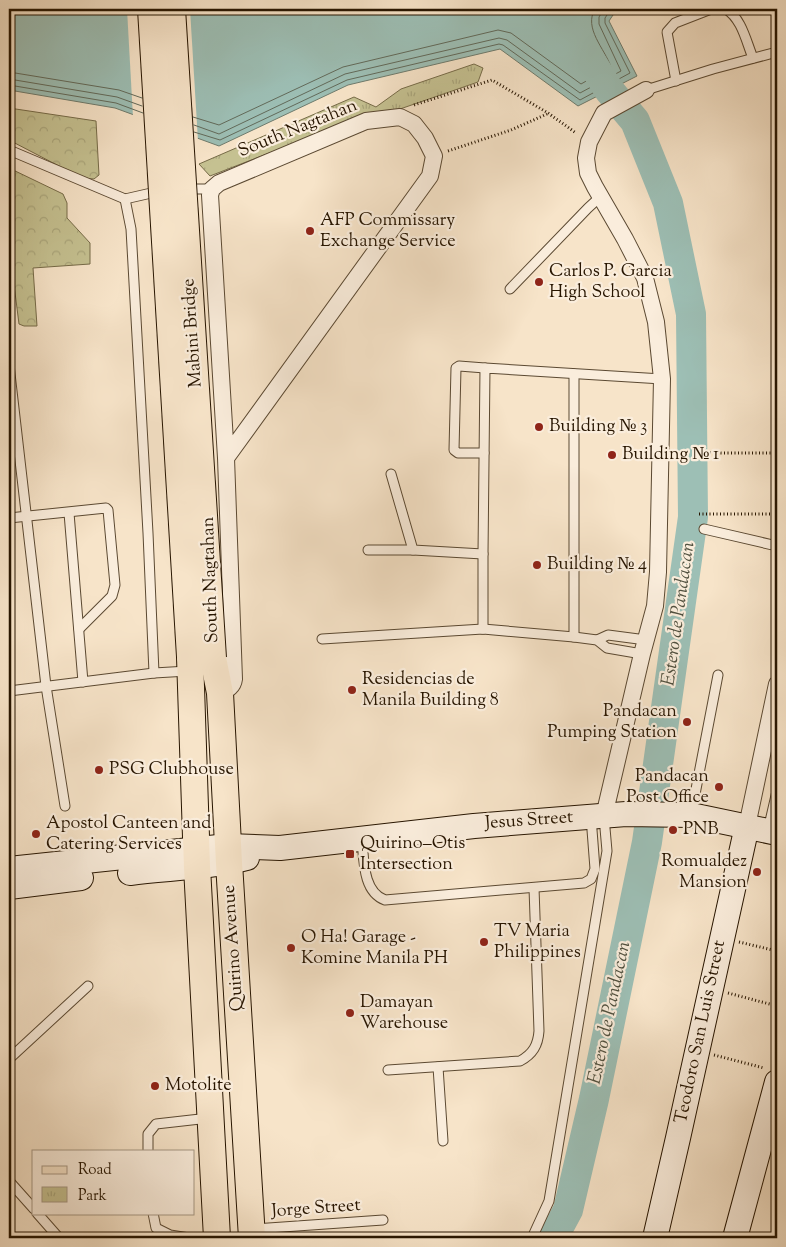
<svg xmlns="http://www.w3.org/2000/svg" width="786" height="1247" font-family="'Sorts Mill Goudy',serif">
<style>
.grass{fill:#c5c191;stroke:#766b48}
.forest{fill:url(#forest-crowns);stroke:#766b48}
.park{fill:url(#park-tufts);stroke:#766b48}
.water{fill:#9dbfb5;stroke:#6e7b6d}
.pier{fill:#f7e4c9}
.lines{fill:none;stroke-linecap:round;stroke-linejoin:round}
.shore{stroke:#626a5a;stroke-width:1}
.river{stroke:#9dbfb5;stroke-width:30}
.ferry{stroke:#50503f;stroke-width:1;stroke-dasharray:6 5;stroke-linecap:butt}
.lane-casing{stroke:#5b4932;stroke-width:11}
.street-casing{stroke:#5b4932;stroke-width:18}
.secondary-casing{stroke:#271500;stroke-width:26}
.primary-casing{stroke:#271500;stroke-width:28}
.path{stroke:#271500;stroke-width:3;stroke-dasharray:1 2.5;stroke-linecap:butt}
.lane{stroke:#faeddc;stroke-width:9}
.street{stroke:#faeddc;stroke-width:16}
.secondary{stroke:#faeddc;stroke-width:24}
.primary{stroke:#f7e4c9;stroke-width:26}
.primary-bridge-casing{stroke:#271500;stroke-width:28;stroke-linecap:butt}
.primary-bridge{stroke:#f7e4c9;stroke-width:26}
.poi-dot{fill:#8f2418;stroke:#faeddc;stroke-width:2}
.labels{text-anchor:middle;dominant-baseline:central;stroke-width:4.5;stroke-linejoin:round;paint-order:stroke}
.street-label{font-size:18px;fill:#271500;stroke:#faeddc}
.poi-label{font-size:18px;fill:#271500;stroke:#faeddc;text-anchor:start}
.water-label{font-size:19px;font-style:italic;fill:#50503f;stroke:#faeddc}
</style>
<defs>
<pattern id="forest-crowns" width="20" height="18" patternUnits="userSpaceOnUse" patternTransform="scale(1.25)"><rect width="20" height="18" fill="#c5c191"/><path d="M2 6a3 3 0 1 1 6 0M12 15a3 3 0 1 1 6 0" fill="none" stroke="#a9a57b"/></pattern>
<pattern id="park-tufts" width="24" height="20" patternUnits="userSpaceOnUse" patternTransform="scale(1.25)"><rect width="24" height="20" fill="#c5c191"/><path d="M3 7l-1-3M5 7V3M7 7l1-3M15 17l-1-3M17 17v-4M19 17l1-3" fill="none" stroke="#a9a57b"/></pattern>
</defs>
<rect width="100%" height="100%" fill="#f7e4c9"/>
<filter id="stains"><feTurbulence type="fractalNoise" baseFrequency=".004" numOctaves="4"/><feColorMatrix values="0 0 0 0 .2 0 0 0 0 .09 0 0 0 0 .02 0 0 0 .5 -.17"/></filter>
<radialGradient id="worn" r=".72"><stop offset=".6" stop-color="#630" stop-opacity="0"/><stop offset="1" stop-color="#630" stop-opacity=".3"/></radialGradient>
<path class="grass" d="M9,456L14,499L13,504L9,507Z"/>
<g class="forest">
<path d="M9,108L96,121L99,175L94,179L82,178L9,140Z"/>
<path d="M9,168L63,194L67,203V218L90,243V264L33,268L37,326H24L19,324L9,245Z"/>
</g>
<path class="park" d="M474,64L483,68L478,82L400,109L375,112L210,176L199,164L354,97L376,107L401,89Z"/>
<path class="water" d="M9,9H617L609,21L637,76L578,106L500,49L348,85L219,146L115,108L9,90Z"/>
<path class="pier" d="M127,9H190L198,141L133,117Z"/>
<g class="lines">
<g class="shore">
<path d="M9,72L119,90L142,98"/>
<path d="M9,79L117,97L142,106"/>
<path d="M9,85L116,103L143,113"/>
<path d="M193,117L219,125L343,67L498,30L511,33L581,84L611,67C605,49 583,28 595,9"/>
<path d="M194,125L219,134L345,74L499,38L507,40L580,93L621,71L599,24V17L604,9"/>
<path d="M194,132L220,140L347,80L499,44L503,45L580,100L630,73L605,23V18L611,9"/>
</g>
<path class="river" d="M553,1238L568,1210L594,1099L647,842L693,517L691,314L668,203L635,121L609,90L558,9"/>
<path class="ferry" d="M185,11L215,13L290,9"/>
<defs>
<g id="lane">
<path d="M726,9C742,19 746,41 753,58"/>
<path d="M676,81L667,32L675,23L711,9"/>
<path d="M646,90L713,69L777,52"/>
<path d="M9,150L125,199L160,191"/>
<path d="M186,189H212"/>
<path d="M125,199L131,229L148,533L154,673L188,671"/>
<path d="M510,289L588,208L600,197"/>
<path d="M9,365L46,686L65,806"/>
<path d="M574,374V637"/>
<path d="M484,453H458L454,450L456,368L459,366L485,368"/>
<path d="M391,474L413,550L483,554"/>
<path d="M69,513L83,682"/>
<path d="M9,518L106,508L108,510L115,585L112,596L79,629"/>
<path d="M704,529L777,546"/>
<path d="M368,550H413"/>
<path d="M483,629V554L485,368L662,379"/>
<path d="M322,639L483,629L574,637L597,640L607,648L642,654"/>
<path d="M597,640L608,635L646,640"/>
<path d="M9,691L154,673"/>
<path d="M764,744L777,747"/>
<path d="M691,815L718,675"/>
<path d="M768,830L777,791"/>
<path d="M362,840C364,861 363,892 385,900L584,883L591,879L595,869L591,817"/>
<path d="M9,1059L88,986"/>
<path d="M438,1067L443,1141"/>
<path d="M388,1070L520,1061C533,1054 538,1045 539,1031L534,888"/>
<path d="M148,1151V1134L156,1124L209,1118"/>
<path d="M9,1181L34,1209"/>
<path d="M37,1213L59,1238"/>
<path d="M153,1213L156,1228L170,1235L189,1238"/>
<path d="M254,1229L383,1220"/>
<path d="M532,1238L549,1201L607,851L604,817"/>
</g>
<g id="street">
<path d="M220,693C228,689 233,687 234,679L226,458L210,195L212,189L219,183L366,121L400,117L414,124L425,138L434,156L430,176L226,458"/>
<path d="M604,816L642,654L655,606L658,572L662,379L656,322L645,278L625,239L595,187L588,173L586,158L589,142L604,113L646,90"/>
<path d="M747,826L777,684"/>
</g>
<g id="secondary">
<path d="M9,869L228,846L280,848L474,826L626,814L691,815L777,833"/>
<path d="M130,873C169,868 209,868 247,858"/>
<path d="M9,887L81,878"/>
<path d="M655,1238L678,1138L747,826"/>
<path d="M735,1238L777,1082"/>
</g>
<g id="primary">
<path d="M190,657L197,867L217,1238"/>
<path d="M213,658L220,693L229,863L252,1238"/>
</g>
</defs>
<use href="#lane" class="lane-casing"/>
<use href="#street" class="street-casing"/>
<use href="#secondary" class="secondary-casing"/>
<use href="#primary" class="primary-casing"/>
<g class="path">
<path d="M414,105L492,80L548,113L576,133"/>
<path d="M448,151L511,130L547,114"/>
<path d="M696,453H777"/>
<path d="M699,514H777"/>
<path d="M739,942L777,951"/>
<path d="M728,993L777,1006"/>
<path d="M714,1055L764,1068"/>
</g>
<use href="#lane" class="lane"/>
<use href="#street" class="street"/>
<use href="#secondary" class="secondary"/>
<use href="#primary" class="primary"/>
<defs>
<g id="primary-bridge">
<path d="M151,9L190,657"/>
<path d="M172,9L213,658"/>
</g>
</defs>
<use href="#primary-bridge" class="primary-bridge-casing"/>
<use href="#primary-bridge" class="primary-bridge"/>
</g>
<g class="poi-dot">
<circle cx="310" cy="231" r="5"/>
<circle cx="539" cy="282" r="5"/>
<circle cx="539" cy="427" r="5"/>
<circle cx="612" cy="455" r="5"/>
<circle cx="537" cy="565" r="5"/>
<circle cx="352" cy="690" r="5"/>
<circle cx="687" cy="722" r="5"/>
<circle cx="99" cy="770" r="5"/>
<circle cx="719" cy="787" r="5"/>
<circle cx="673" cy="830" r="5"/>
<circle cx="36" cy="834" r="5"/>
<rect x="345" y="849" width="10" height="10" rx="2.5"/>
<circle cx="757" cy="872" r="5"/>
<circle cx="484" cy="942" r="5"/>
<circle cx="291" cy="948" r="5"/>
<circle cx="350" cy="1013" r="5"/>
<circle cx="155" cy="1086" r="5"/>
</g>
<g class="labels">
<g class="street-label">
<text transform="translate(298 129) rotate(-22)">South Nagtahan</text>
<text transform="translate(193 333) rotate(-94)">Mabini Bridge</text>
<text transform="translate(211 580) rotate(-92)">South Nagtahan</text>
<text transform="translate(529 821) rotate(-4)">Jesus Street</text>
<text transform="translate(234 948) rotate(-94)">Quirino Avenue</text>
<text transform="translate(701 1032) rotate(-78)">Teodoro San Luis Street</text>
<text transform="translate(316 1209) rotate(-4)">Jorge Street</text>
</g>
<g class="poi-label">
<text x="320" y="221">AFP Commissary<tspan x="320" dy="21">Exchange Service</tspan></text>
<text x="549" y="272">Carlos P. Garcia<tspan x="549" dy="21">High School</tspan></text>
<text x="549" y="427">Building № 3</text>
<text x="622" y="455">Building № 1</text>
<text x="547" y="565">Building № 4</text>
<text x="362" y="680">Residencias de<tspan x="362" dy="21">Manila Building 8</tspan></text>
<text x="677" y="712" text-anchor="end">Pandacan<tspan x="677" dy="21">Pumping Station</tspan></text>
<text x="109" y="770">PSG Clubhouse</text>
<text x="709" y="777" text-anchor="end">Pandacan<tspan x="709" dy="21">Post Office</tspan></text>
<text x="46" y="824">Apostol Canteen and<tspan x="46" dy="21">Catering Services</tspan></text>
<text x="683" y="830">PNB</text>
<text x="360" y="844">Quirino–Otis<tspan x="360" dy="21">Intersection</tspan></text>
<text x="747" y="862" text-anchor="end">Romualdez<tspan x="747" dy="21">Mansion</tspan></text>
<text x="494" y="932">TV Maria<tspan x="494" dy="21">Philippines</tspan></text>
<text x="301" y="938">O Ha! Garage -<tspan x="301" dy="21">Komine Manila PH</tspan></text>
<text x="360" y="1003">Damayan<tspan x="360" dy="21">Warehouse</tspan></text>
<text x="165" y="1086">Motolite</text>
</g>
<g class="water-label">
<text transform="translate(679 614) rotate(-82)">Estero de Pandacan</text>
<text transform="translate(610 1013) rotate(-78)">Estero de Pandacan</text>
</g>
</g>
<rect width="786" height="1247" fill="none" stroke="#f7e4c9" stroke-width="30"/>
<rect x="10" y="10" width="766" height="1227" fill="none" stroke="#271500" stroke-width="2.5"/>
<rect x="15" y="15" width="756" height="1217" fill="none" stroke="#271500"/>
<rect x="32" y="1150" width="162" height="65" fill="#faeddc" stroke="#a69784"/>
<rect x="42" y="1166" width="25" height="8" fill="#f7e4c9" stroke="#a69784"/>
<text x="78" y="1174" font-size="15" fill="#271500">Road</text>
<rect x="42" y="1187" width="25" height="15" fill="url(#park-tufts)" stroke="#a69784"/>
<text x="78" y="1200" font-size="15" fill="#271500">Park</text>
<rect width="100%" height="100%" filter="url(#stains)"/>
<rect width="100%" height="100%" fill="url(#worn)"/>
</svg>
